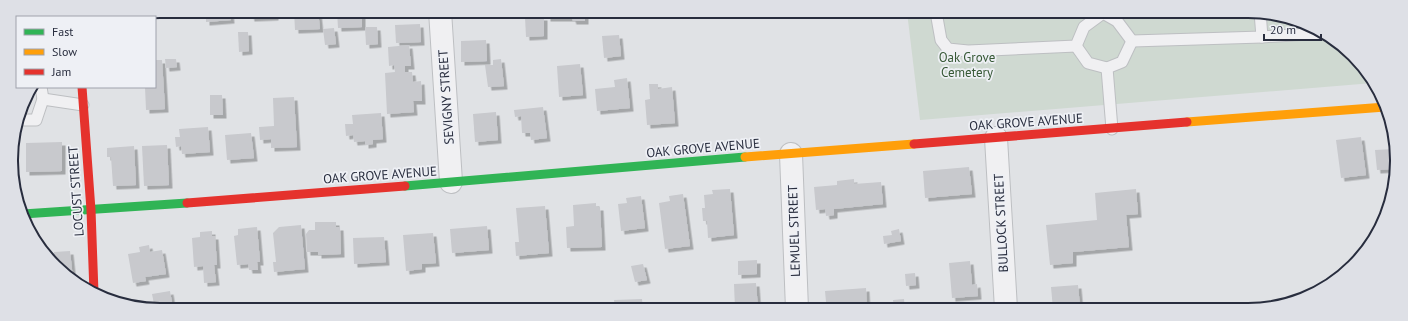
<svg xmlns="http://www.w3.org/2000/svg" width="1408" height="321" font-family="'PT Sans',sans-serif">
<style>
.green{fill:#cfd9d1}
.building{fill:#c8c9cd;filter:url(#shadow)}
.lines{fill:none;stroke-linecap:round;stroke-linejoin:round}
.lane-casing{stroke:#bdbfc2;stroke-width:13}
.street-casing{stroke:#bdbfc2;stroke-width:24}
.lane{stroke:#f0f0f2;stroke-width:11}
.street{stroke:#f0f0f2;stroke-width:22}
.fast{stroke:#30b455;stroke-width:9}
.slow{stroke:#ff9f0a;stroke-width:9}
.jam{stroke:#e5322d;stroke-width:9}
.labels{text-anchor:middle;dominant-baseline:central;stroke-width:3.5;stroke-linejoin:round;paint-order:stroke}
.park-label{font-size:13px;fill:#375936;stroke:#eef0f5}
.street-label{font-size:13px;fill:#282d3e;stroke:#eef0f5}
.rim{fill:none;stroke:#282d3e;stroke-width:2}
</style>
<defs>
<filter id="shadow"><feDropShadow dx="3.5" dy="3.5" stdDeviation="0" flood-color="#0004"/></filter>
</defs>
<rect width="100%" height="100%" fill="#e0e2e5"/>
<path class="green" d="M907,12H1267L1322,31L1366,70L1373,83L920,120Z"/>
<g class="building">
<path d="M206,11H230L231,20L206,22Z"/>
<path d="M250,11H275V17L251,18Z"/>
<path d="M294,11H318L320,29L295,30Z"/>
<path d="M337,11H362V27L338,28Z"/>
<path d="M547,11L585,12V21H573L572,18H547Z"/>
<path d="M525,17H544V36L526,37Z"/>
<path d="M420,24L421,42L396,43L395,25Z"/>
<path d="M365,27H377L378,44L366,45Z"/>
<path d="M334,28L336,44L325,45L323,29Z"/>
<path d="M238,32H248L249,51L239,52Z"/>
<path d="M619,35L621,56L604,58L602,36Z"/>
<path d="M486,40L487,61L461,62V41Z"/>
<path d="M409,45L411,66H405V72H412L413,82L421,81L422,101H413L414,112L387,114L385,73L395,72L394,65L389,66L388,47Z"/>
<path d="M165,59H176L177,67L166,68Z"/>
<path d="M501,59L504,86L488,87L485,65H493V60Z"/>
<path d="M155,60H162L165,109L146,110L145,87H155Z"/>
<path d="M580,64L583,95L559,97L557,66Z"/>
<path d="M627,78L630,108L597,111L595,89L615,87L614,80Z"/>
<path d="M649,84H658V89L672,87L675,123L647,125L645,100L650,99Z"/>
<path d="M210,95H222L223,115H210Z"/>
<path d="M294,97L297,147L271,148V139L260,140L259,127L274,126L273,98Z"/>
<path d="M543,107L547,138L531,140L530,133H522L521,116L515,117L514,110Z"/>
<path d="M496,112L498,140L475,142L473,114Z"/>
<path d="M381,113L383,139L373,140V144L365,145V141L354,142L353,135L346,136L345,124H353L352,115Z"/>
<path d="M208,127L210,152L182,154L181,146L176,147L175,137H180L179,129Z"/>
<path d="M251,133L254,158L227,160L225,135Z"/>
<path d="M1361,137L1366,175L1341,178L1336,140Z"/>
<path d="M62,142V171L26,172V143Z"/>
<path d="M167,145L169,185L144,186L142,146Z"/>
<path d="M134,146L136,185L113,186L111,157H107V148Z"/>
<path d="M1394,149L1396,180L1394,186L1392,169L1377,170L1375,150Z"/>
<path d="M969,167L972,194L925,198L923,171Z"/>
<path d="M854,179V184L881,182L883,204L834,209V215L826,216L825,209L816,210L814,187L837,185V181Z"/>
<path d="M730,189L734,235L708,238L707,221H703L702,208H705L704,195L713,194L712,190Z"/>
<path d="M1136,189L1138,214L1126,215L1129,247L1073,252V263L1050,265L1046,225L1097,220L1095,193Z"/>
<path d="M683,194L690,246L665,249L659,203L670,201L669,196Z"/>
<path d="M641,196L645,228L621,231L618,204L627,203L626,198Z"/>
<path d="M596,203V207H600L602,247L567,248L566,227L574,226L573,205Z"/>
<path d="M545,206L549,253L516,256L515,242H519L516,208Z"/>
<path d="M315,222H336V227H340L341,254L318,255V252H307L306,234L309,230H315Z"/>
<path d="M301,225L305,269L274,272L273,262H276L273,233L279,227Z"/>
<path d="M487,226L489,250L452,253L450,229Z"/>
<path d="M257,227L260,262H257L258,270H249L248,264L237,265L234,236L238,235V229Z"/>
<path d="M899,229L901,241L884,244L883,236L892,235L891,231Z"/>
<path d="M212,231V236H215L217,265H214L216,282L204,283L203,266L194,267L192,238L200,237V232Z"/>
<path d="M433,233L436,263L422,264V269L406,271L403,235Z"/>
<path d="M384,237L386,262L354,264L353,238Z"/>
<path d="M149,245L150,252L162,250L166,274L145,277L146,281L133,283L128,254L140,252L139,247Z"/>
<path d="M70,251L73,279L49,257H54V252Z"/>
<path d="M757,260V274L738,275V261Z"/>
<path d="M970,261L972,285L977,284L978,296L952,298L949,263Z"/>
<path d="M643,264L647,280L635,282L631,266Z"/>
<path d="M915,273L916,285L906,286L905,274Z"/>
<path d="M756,283L758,309H735L734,284Z"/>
<path d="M1078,285L1080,307L1053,309L1051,287Z"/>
<path d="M866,288L867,309H819V303L826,302L825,291Z"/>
<path d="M170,291L173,309H155L152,294Z"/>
<path d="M642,299L643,309H615L614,300Z"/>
<path d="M904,299L905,309H894L893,300Z"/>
<path d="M598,303V309H561V305Z"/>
<path d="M547,305V309H509V307Z"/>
</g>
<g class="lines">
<defs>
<g id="lane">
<path d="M936,12L941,40L948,49L968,51L1076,46L1084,27L1103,13"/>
<path d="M1260,12L1262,37"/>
<path d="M1103,13L1117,21L1132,41L1262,37L1324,33"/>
<path d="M1076,46L1088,63L1107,68"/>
<path d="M41,87L43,99"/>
<path d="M19,120H36L43,99L83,105"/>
<path d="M1112,129L1107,68L1122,62L1132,41"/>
</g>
<g id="street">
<path d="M440,11L451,182"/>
<path d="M996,138L1006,309"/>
<path d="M791,154L797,309"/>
</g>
</defs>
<use href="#lane" class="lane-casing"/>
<use href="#street" class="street-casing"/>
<use href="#lane" class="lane"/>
<use href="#street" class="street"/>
<g class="fast">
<path d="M405,186L745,157"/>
<path d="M23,214L187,203"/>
</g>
<g class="slow">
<path d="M1187,122L1385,107"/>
<path d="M745,157L914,144"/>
</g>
<g class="jam">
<path d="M82,87L91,210L94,293"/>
<path d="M914,144L1187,122"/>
<path d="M187,203L405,186"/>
</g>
</g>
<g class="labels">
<g class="park-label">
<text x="967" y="57">Oak Grove<tspan x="967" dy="15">Cemetery</tspan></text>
</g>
<g class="street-label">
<text transform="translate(446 97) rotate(-94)">SEVIGNY STREET</text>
<text transform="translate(1026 122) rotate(-4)">OAK GROVE AVENUE</text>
<text transform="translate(703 148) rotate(-5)">OAK GROVE AVENUE</text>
<text transform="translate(380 175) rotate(-4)">OAK GROVE AVENUE</text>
<text transform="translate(76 191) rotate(-94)">LOCUST STREET</text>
<text transform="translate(1001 223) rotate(-93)">BULLOCK STREET</text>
<text transform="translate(794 231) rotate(-92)">LEMUEL STREET</text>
</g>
</g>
<path d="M0 0H1408V321H0ZM160 18H1248A142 142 0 0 1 1390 160V161A142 142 0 0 1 1248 303H160A142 142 0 0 1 18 161V160A142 142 0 0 1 160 18Z" fill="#dee0e6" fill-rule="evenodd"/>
<path class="rim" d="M160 18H1248A142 142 0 0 1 1390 160V161A142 142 0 0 1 1248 303H160A142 142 0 0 1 18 161V160A142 142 0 0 1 160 18Z"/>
<rect x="16" y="16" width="140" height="72" fill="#eef0f5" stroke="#9fa2ac"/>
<rect x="24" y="29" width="20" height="6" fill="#30b455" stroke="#9fa2ac"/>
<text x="52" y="36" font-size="12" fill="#282d3e">Fast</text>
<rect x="24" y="49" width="20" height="6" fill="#ff9f0a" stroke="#9fa2ac"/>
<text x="52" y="56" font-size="12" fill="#282d3e">Slow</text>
<rect x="24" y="69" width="20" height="6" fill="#e5322d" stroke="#9fa2ac"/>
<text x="52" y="76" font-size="12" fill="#282d3e">Jam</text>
<path d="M1264 34v6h57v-6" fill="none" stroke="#282d3e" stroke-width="2"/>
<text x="1270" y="34" font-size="12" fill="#282d3e" stroke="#eef0f5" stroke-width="3" paint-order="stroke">20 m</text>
</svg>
